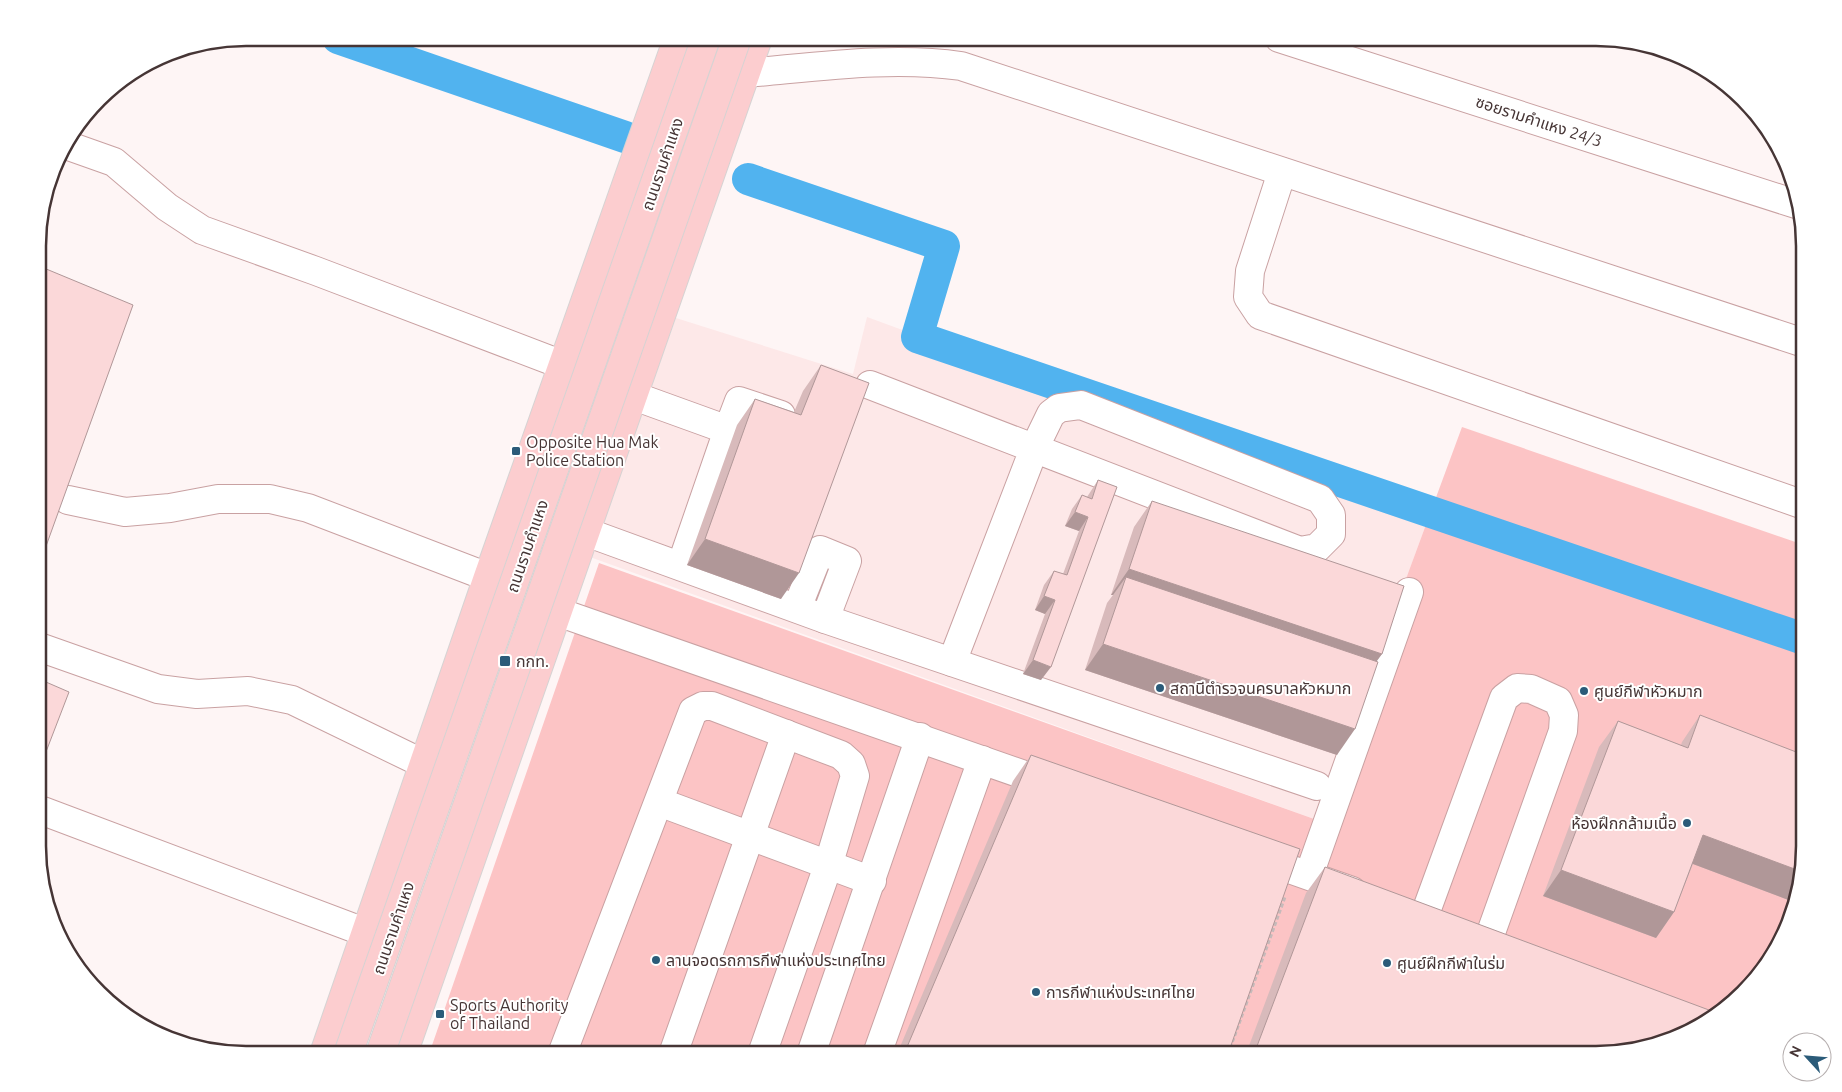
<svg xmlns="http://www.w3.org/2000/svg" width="1842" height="1092" font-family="Ubuntu,'Noto Sans Thai',sans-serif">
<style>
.built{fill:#fde8e8}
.green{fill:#fcc4c5}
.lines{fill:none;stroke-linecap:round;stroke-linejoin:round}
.canal{stroke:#51b3ef;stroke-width:32}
.minor-casing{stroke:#c9a1a2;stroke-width:30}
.major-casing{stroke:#d6d3d3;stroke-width:30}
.path{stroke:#c6baba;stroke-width:3;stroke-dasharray:4 2.5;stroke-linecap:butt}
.minor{stroke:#fff;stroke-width:28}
.major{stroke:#fccdcf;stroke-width:28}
.major-bridge-casing{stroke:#d6d3d3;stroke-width:30;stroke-linecap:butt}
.major-bridge{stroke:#fccdcf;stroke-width:28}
.wall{fill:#d8babb}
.shaded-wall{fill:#b09798}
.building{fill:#fbd8d9;stroke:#b09798}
.poi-dot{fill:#2b5b79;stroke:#fff;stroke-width:2}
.labels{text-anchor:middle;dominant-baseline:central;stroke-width:4;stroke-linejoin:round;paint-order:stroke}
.street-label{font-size:16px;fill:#463535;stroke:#fff}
.poi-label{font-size:16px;fill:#463535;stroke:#fff;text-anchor:start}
.rim{fill:none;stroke:#463535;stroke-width:2.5}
</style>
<rect width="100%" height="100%" fill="#fef5f5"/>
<path class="built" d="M867,317L1427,522L1317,820L590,557L676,318L853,374Z"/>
<path class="green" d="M1462,427L1804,545V859L1776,950L1743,994L1700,1026L1609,1054H429L599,563L1317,820Z"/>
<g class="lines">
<g class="canal">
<path d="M338,38L625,137"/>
<path d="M748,179L944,246L917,337L1804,639"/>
</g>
<defs>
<g id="minor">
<path d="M1279,38L1799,205"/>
<path d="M746,73C817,67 891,56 961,66L1804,343"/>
<path d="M66,145L114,162L167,207L202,230L316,271L563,365"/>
<path d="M1282,172L1250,271L1248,297L1260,315L1804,505"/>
<path d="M870,385L1300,551L1317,548L1331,534V515L1320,499L1081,405L1059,408L1051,414L1034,449L952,662"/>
<path d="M634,396L728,430L739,401L781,415"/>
<path d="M68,500L125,512L170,508L218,499H270L308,508L488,577"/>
<path d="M586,532L825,619L1317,786"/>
<path d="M681,566L728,430"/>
<path d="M797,608L820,550L847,561L825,619"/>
<path d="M558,612L1053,785"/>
<path d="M39,647L158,689L197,694L248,691L292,700L424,764"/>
<path d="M659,802L872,881"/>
<path d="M43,811L367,933"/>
<path d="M1258,858L1352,891"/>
<path d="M1309,875L1409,592"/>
<path d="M1424,917L1504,698L1517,688L1531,689L1558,701L1564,715L1563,731L1488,941"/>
<path d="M562,1054L693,711L703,706H712L841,755L851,764L855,776L828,866L762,1054"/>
<path d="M673,1054L786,734"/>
<path d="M811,1054L920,737"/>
<path d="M877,1054L982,760"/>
</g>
<g id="major">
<path d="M324,1054L488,577L678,38"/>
<path d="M403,1054L758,38"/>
</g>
</defs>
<use href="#minor" class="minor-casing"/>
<use href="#major" class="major-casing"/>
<path class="path" d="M1228,1054L1285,897"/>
<use href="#minor" class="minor"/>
<use href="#major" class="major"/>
<defs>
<g id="major-bridge">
<path d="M348,1054L706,38"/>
<path d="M380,1054L737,38"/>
</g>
</defs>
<use href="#major-bridge" class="major-bridge-casing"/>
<use href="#major-bridge" class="major-bridge"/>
</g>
<g class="wall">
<path d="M821,365L781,599L687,565L737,425L755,399L794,412L803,391Z"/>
<path d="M1098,480L1041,680L1023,674L1045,614L1035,610L1044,585L1054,571L1063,574L1079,531L1065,526L1072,509L1082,495L1087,497L1089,494Z"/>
<path d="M1152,501L1382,654L1376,661L1337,755L1085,670L1107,603L1113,595H1111L1134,527Z"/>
<path d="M1700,715L1791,901L1693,864L1674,912L1656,938L1543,896L1599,747L1618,721L1681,745L1682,742Z"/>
<path d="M1031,755L1228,1054H897L1013,781Z"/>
<path d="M1325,867L1609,1054H1246L1306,893Z"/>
</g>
<g class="shaded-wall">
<path d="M1075,512L1088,517L1079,531L1065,526Z"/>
<path d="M705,539L799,573L781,599L687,565Z"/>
<path d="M39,547L45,549L39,557Z"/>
<path d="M1129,569L1382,654L1363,680L1126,577L1113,595H1111Z"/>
<path d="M1044,596L1055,600L1045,614L1035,610Z"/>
<path d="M1103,644L1355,729L1337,755L1085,670Z"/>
<path d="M1033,660L1051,667L1041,680L1023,674Z"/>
<path d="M1703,835L1800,871L1791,901L1685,861Z"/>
<path d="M1561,870L1674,912L1656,938L1543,896Z"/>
<path d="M907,1047L926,1054H902Z"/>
</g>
<g class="building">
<path d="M39,266L133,305L45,549L39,547Z"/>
<path d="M821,365L869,383L799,573L705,539L755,399L801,415Z"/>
<path d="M1098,480L1117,487L1051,667L1033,660L1055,600L1044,596L1054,571L1067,575L1088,517L1075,512L1082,495L1092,499Z"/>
<path d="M1152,501L1404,586L1382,654L1129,569Z"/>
<path d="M1126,577L1378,662L1355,729L1103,644Z"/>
<path d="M39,679L69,692L39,770Z"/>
<path d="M1700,715L1804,755V859L1800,871L1703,835L1674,912L1561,870L1618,721L1688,748Z"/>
<path d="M1031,755L1300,849L1228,1054H926L907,1047Z"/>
<path d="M1325,867L1717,1013L1700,1026L1609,1054H1254Z"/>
</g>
<g class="poi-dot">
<rect x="511" y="446" width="10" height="10" rx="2.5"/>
<rect x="499" y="655" width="12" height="12" rx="2.5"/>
<circle cx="1160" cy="688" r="5"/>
<circle cx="1584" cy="691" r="5"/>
<circle cx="1687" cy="823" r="5"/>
<circle cx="656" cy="960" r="5"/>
<circle cx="1387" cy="963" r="5"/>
<circle cx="1036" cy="992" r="5"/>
<rect x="435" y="1009" width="10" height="10" rx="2.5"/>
</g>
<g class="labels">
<g class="street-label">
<text transform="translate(1539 121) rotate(18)">ซอยรามคำแหง 24/3</text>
<text transform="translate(662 164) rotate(-71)">ถนนรามคำแหง</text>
<text transform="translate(527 546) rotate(-71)">ถนนรามคำแหง</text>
<text transform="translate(393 928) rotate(-71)">ถนนรามคำแหง</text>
</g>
<g class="poi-label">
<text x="526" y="442">Opposite Hua Mak<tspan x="526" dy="18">Police Station</tspan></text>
<text x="516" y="661">กกท.</text>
<text x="1170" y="688">สถานีตำรวจนครบาลหัวหมาก</text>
<text x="1594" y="691">ศูนย์กีฬาหัวหมาก</text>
<text x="1677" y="823" text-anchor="end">ห้องฝึกกล้ามเนื้อ</text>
<text x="666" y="960">ลานจอดรถการกีฬาแห่งประเทศไทย</text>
<text x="1397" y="963">ศูนย์ฝึกกีฬาในร่ม</text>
<text x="1046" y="992">การกีฬาแห่งประเทศไทย</text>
<text x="450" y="1005">Sports Authority<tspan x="450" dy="18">of Thailand</tspan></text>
</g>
</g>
<path d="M0 0H1842V1092H0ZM246 46H1596A200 200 0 0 1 1796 246V846A200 200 0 0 1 1596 1046H246A200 200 0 0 1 46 846V246A200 200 0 0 1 246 46Z" fill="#fff" fill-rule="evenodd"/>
<path class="rim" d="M246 46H1596A200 200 0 0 1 1796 246V846A200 200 0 0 1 1596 1046H246A200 200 0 0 1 46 846V246A200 200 0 0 1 246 46Z"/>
<g transform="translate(1807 1057) rotate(296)"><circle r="24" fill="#ffffff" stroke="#b5aeae"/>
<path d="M0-4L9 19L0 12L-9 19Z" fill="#2b5b79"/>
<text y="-8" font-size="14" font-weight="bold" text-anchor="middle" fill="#463535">N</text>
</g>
</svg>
